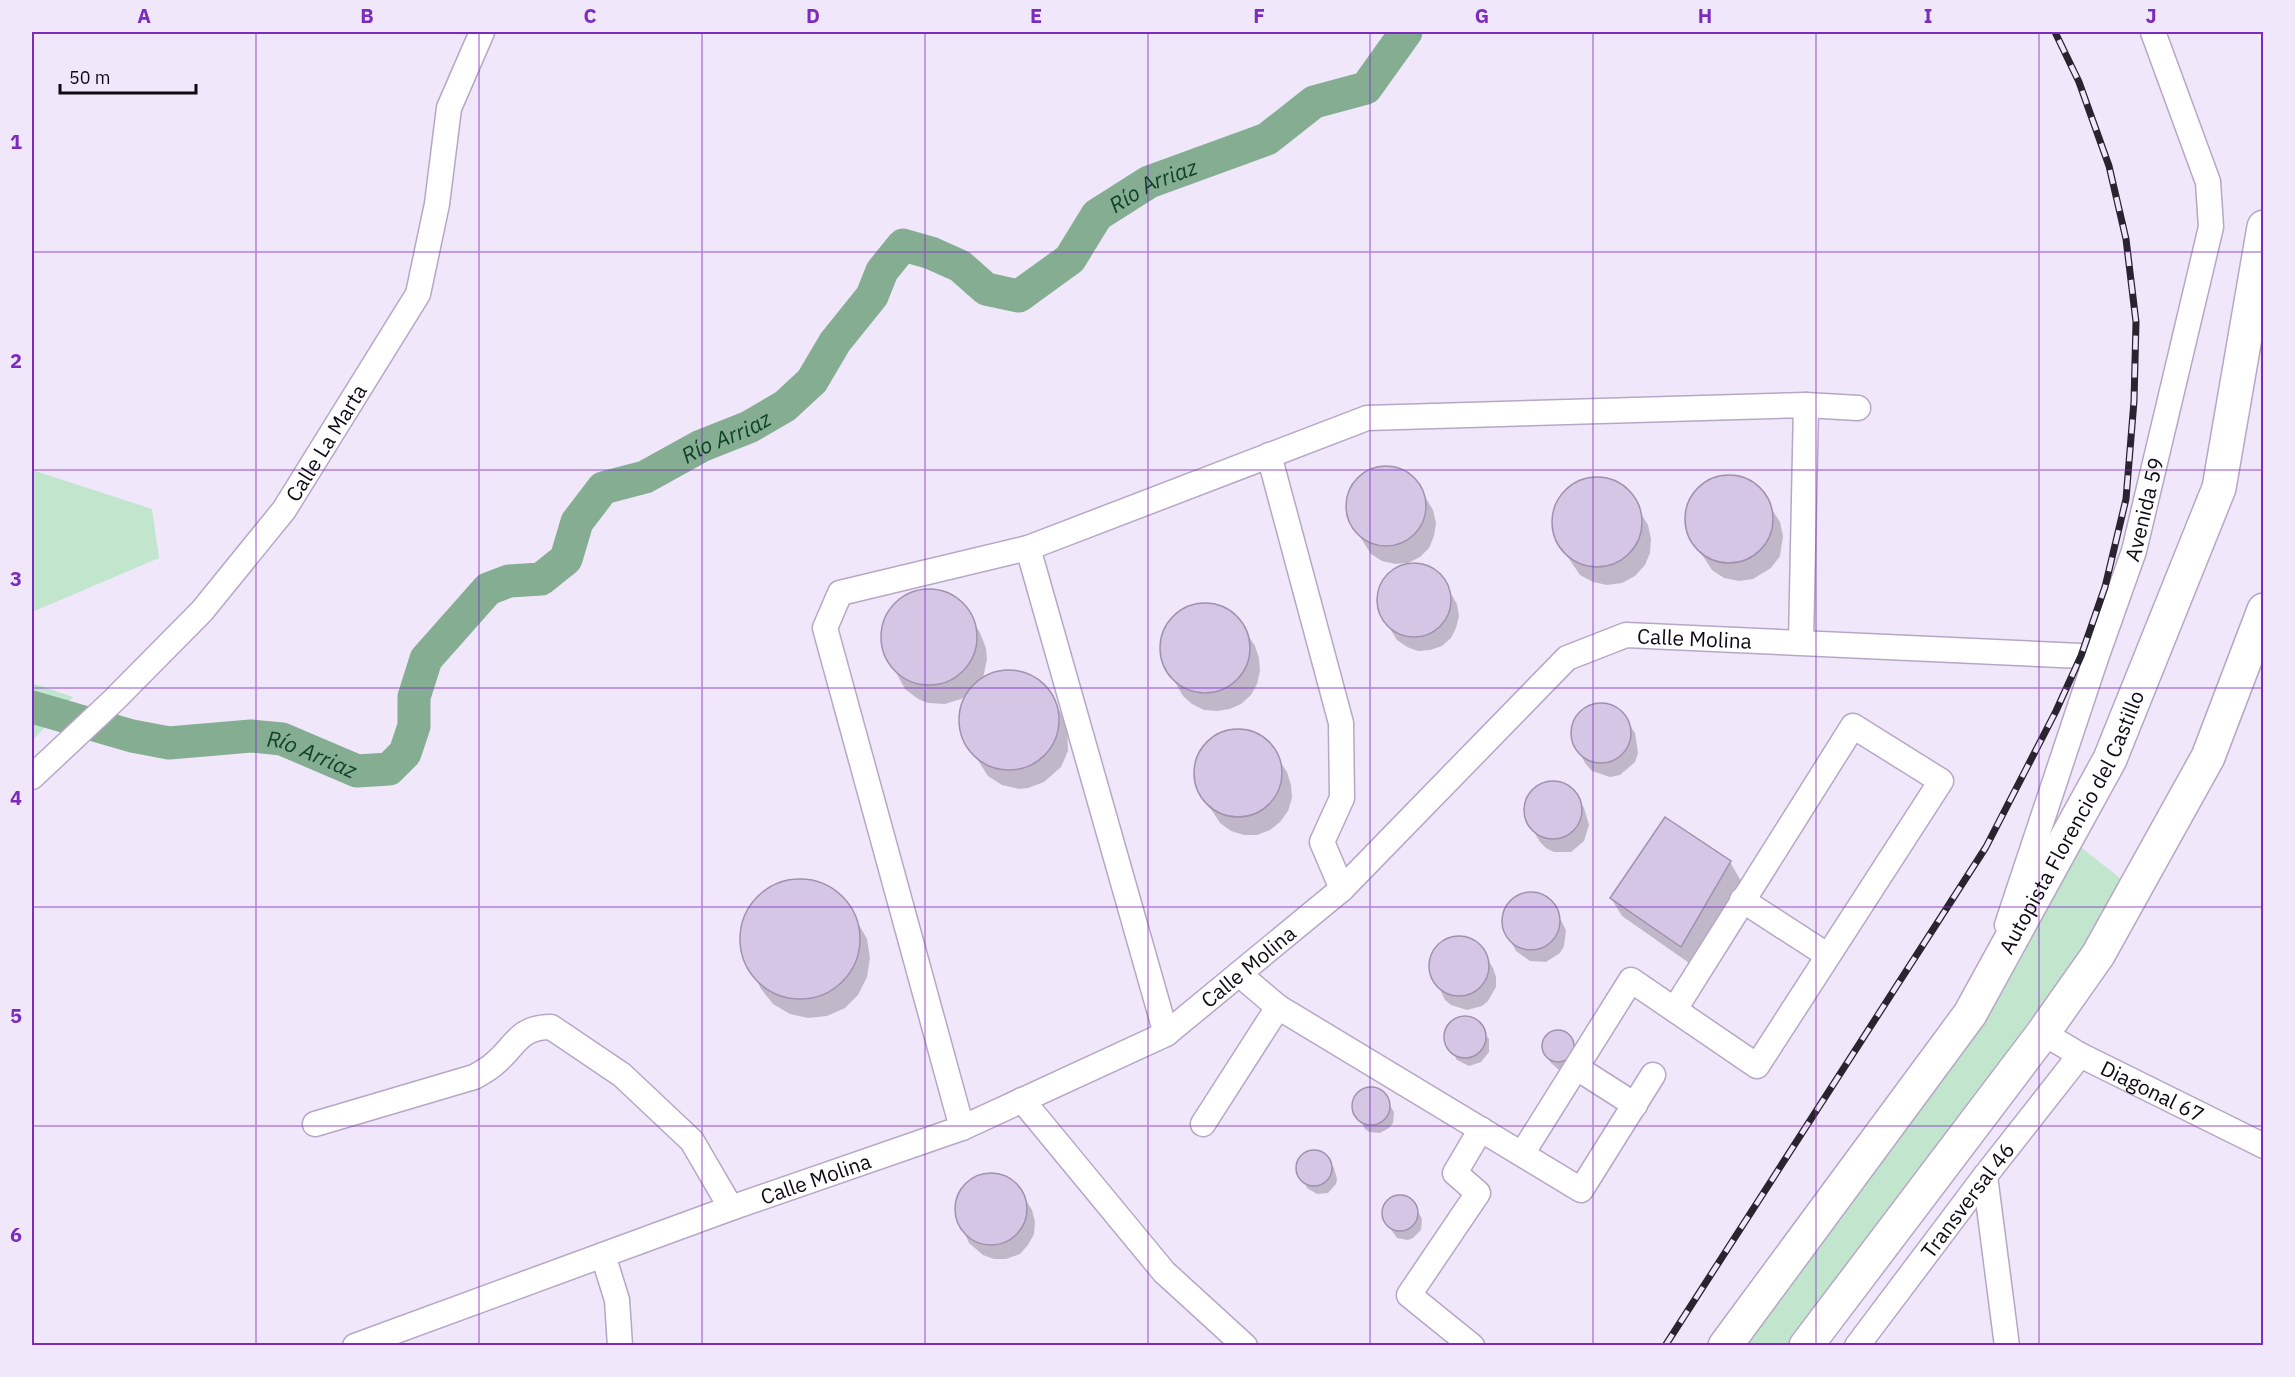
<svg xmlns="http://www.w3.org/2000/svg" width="2295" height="1377" font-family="'IBM Plex Sans',sans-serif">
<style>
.green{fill:#c1e5cd}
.shadow{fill:#0003}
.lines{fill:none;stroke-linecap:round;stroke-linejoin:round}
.river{stroke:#84ad92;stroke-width:33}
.building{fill:#d6c6e6;stroke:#a091af;stroke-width:1.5}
.minor-casing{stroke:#b7a7c6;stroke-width:27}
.highway-casing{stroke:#b7a7c6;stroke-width:36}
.minor{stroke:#fff;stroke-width:24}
.highway{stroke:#fff;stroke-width:33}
.rail-casing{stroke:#29242f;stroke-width:7}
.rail{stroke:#f0e7fa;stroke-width:4.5;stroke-dasharray:14;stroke-linecap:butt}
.grid{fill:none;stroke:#7b2cbf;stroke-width:1.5;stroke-opacity:0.55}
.labels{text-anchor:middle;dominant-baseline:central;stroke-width:4.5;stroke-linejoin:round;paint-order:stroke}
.street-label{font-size:21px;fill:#0f0a14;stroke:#f0e7fa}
.water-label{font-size:22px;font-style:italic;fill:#0f4228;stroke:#f0e7fa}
.neatline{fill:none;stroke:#7b2cbf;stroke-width:2}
.grid-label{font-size:20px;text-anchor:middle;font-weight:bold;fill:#7b2cbf}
</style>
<rect width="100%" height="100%" fill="#f0e7fa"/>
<g class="green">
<path d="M32,470L152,509L159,558L32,612Z"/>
<path d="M32,683L73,697L32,741Z"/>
<path d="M2068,837L2135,890L1806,1345L1725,1346L1970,1014Z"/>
</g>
<g class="shadow">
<path d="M1381,467L1393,468L1405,472L1415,480L1433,510L1436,523L1434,536L1429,548L1420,557L1408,563L1395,564L1382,561L1371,554L1352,524L1348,512V499L1352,488L1359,478L1369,471Z"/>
<path d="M1727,476L1744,479L1757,486L1780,522L1783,536L1780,556L1771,568L1753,579L1739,581L1724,578L1712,570L1691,538L1688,526L1687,511L1691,500L1700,488L1712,480Z"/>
<path d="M1593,479L1606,480L1619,485L1629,494L1648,525L1651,539L1650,553L1645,565L1635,576L1622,583L1607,585L1593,582L1580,575L1559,544L1554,530V515L1559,501L1568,490L1579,482Z"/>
<path d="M1412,565L1423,566L1434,571L1442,578L1457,604L1459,616L1456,628L1451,638L1442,646L1430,650L1418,651L1407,647L1397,640L1382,616L1379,604L1380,593L1384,582L1391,574L1401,567Z"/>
<path d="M938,591L953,597L969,614L980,633L986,648L987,659L983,678L1006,670L1023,673L1033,677L1046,688L1058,708L1067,725L1068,751L1061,767L1044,782L1028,788L1019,789L1002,785L988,776L963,737L960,722L962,705L968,694L961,699L945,704L928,703L918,699L905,689L894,669L883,647L882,637L885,620L890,611L901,599L916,592Z"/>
<path d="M1208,603L1222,607L1235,615L1255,646L1259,658L1260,671L1257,684L1251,695L1241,704L1230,709L1217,711L1204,710L1192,704L1183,696L1164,663L1161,649L1163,634L1170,621L1180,611L1193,605Z"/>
<path d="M1594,704L1612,706L1620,711L1635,733L1638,753L1635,762L1620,775L1610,777L1592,771L1585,763L1573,740L1572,731L1579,714Z"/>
<path d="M1240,731L1254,734L1267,742L1287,772L1291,785L1292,798L1288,811L1280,822L1270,830L1257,835H1244L1231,831L1220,823L1200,792L1196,777L1197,763L1203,750L1213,739L1226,733Z"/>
<path d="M1544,784H1562L1569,788L1575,794L1584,808L1589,825L1584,841L1571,852H1554L1546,848L1540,842L1531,827L1526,811L1531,795Z"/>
<path d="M1730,862L1741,881L1692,965L1622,916L1611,898Z"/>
<path d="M793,881L813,882L831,889L846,902L867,939L870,958L867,977L858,995L845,1008L827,1016L808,1018L790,1014L773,1004L761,989L743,952L742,932L747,913L759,897L775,886Z"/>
<path d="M1523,894L1541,895L1554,907L1566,930L1564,946L1560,953L1546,962L1530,961L1516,951L1504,929L1505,911L1515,898Z"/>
<path d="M1461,937L1470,939L1479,945L1493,968L1496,977V987L1488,1001L1482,1006L1467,1010L1451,1005L1445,1000L1430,968L1431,959L1435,950L1442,942L1451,938Z"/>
<path d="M1464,1017L1475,1020L1489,1039V1052L1481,1062L1469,1066L1457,1060L1448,1045L1446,1032L1453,1022Z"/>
<path d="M1553,1032H1561L1568,1035L1577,1049L1564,1071L1559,1070L1551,1063L1545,1054V1041Z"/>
<path d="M1370,1089L1381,1092L1394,1112L1393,1123L1389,1128L1380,1133L1369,1132L1365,1129L1354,1109V1104L1360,1094Z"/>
<path d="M1315,1151L1328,1158L1334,1168L1337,1179L1336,1184L1328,1193L1317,1194L1307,1188L1298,1168L1304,1154Z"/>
<path d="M987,1174L1007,1178L1016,1185L1032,1210L1035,1222L1034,1234L1028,1245L1020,1254L1006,1259H994L983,1255L969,1243L957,1216L956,1204L966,1185L975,1178Z"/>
<path d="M1395,1198H1405L1414,1204L1422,1219L1421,1230L1413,1238L1408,1240L1397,1238L1384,1219L1383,1214L1386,1204Z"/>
</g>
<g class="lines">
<path class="river" id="s1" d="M32,707L132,736L169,743L251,736L282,739L357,771L389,769L405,753L414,726V697L426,659L488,589L509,581L541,579L566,559L577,522L603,488L645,477L701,446L749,427L785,406L812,381L835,342L872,296L882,271L903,245L931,253L960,266L986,289L1019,296L1070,259L1097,215L1149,182L1267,139L1314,102L1366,88L1406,32"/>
</g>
<g class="building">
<circle cx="1386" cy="506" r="40"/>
<circle cx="1729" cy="519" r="44"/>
<circle cx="1597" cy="522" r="45"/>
<circle cx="1414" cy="600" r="37"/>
<circle cx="929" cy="637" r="48"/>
<circle cx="1205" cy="648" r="45"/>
<circle cx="1009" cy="720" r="50"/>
<circle cx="1601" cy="733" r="30"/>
<circle cx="1238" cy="773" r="44"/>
<circle cx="1553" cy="810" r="29"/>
<path d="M1665,817L1731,861L1681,947L1610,898Z"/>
<circle cx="800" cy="939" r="60"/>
<circle cx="1531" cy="921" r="29"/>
<circle cx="1459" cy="966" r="30"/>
<circle cx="1465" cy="1037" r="21"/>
<circle cx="1558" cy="1046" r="16"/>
<circle cx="1371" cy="1106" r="19"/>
<circle cx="1314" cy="1168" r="18"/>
<circle cx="991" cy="1209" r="36"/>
<circle cx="1400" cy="1213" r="18"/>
</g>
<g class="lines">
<defs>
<g id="minor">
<path d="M1806,405L1858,408"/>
<path d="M1269,455L1341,723L1342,798L1322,842L1342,889"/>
<path d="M1028,548L1166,1034"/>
<path id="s2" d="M32,777L114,700L202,611L284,510L418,294L437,204L449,108L482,32"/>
<path d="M1742,900L1827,955"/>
<path id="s3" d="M2007,925L2095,661L2134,551L2211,227L2208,182L2153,32"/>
<path d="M1239,974L1278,1007L1581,1190L1653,1075"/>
<path id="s4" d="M2043,1033L2080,1055L2264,1146"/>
<path d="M1577,1068L1635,1105"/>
<path d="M1022,1100L1164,1272L1245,1346"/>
<path d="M315,1124L474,1077C481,1073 489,1069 494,1064C516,1046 518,1027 551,1027L622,1075L692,1141L731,1208"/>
<path d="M1203,1124L1278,1007"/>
<path d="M962,1128L825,628L840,593L1028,548L1367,418L1806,405L1801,642"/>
<path d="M1522,1154L1631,980L1757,1066L1941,781L1853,726L1675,1009"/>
<path d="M1985,1176L2007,1346"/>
<path d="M603,1255L617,1300L620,1346"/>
<path id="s5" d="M355,1346L731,1208L962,1128L1166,1034L1342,889L1567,658L1626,635L2081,656L2095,661"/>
<path d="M1472,1346L1409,1295L1478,1193L1455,1173L1481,1129"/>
<path id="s6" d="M1857,1346L1985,1176L2080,1055"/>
</g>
<g id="highway">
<path id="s7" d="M1725,1346L1970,1014L2110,759L2219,488L2264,227"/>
<path d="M1806,1346L2043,1033L2098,955L2208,757L2264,610"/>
</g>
</defs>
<use href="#minor" class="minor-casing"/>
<use href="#highway" class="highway-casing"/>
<use href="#minor" class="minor"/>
<use href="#highway" class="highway"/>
<defs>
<path id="rail" d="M1665,1346L1986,847L2056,711L2081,656L2105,587L2126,499L2134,401L2136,322L2126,239L2109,166L2079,82L2055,32"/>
</defs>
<use href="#rail" class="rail-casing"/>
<use href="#rail" class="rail"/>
</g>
<path class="grid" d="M256,32V1346M479,32V1346M702,32V1346M925,32V1346M1148,32V1346M1370,32V1346M1593,32V1346M1816,32V1346M2039,32V1346M32,252H2264M32,470H2264M32,688H2264M32,907H2264M32,1126H2264"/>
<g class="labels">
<g class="street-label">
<text stroke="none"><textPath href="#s2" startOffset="447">Calle La Marta</textPath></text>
<text stroke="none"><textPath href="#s3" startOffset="438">Avenida 59</textPath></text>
<text stroke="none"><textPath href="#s5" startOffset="1552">Calle Molina</textPath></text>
<text stroke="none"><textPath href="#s7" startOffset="630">Autopista Florencio del Castillo</textPath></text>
<text stroke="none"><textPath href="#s5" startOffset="976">Calle Molina</textPath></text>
<text stroke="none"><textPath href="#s4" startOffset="124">Diagonal 67</textPath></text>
<text stroke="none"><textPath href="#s5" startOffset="490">Calle Molina</textPath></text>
<text stroke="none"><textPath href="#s6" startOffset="183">Transversal 46</textPath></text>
</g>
<g class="water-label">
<text stroke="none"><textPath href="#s1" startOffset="1460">Río Arriaz</textPath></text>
<text stroke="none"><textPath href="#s1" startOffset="884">Río Arriaz</textPath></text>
<text stroke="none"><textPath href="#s1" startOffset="288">Río Arriaz</textPath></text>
</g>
</g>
<rect width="2295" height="1377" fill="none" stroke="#f0e7fa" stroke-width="66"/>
<path d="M60 84v9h136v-9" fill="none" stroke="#0f0a14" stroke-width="3"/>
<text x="69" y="84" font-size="18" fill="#0f0a14" stroke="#f0e7fa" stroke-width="4.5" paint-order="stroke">50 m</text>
<rect x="33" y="33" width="2229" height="1311" class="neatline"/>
<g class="grid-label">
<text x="144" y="23">A</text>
<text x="367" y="23">B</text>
<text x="590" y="23">C</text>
<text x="813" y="23">D</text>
<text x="1036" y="23">E</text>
<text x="1259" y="23">F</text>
<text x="1482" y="23">G</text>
<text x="1705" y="23">H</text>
<text x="1928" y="23">I</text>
<text x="2151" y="23">J</text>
<text x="16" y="149">1</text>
<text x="16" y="368">2</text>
<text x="16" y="586">3</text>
<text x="16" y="805">4</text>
<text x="16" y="1023">5</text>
<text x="16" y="1242">6</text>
</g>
</svg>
